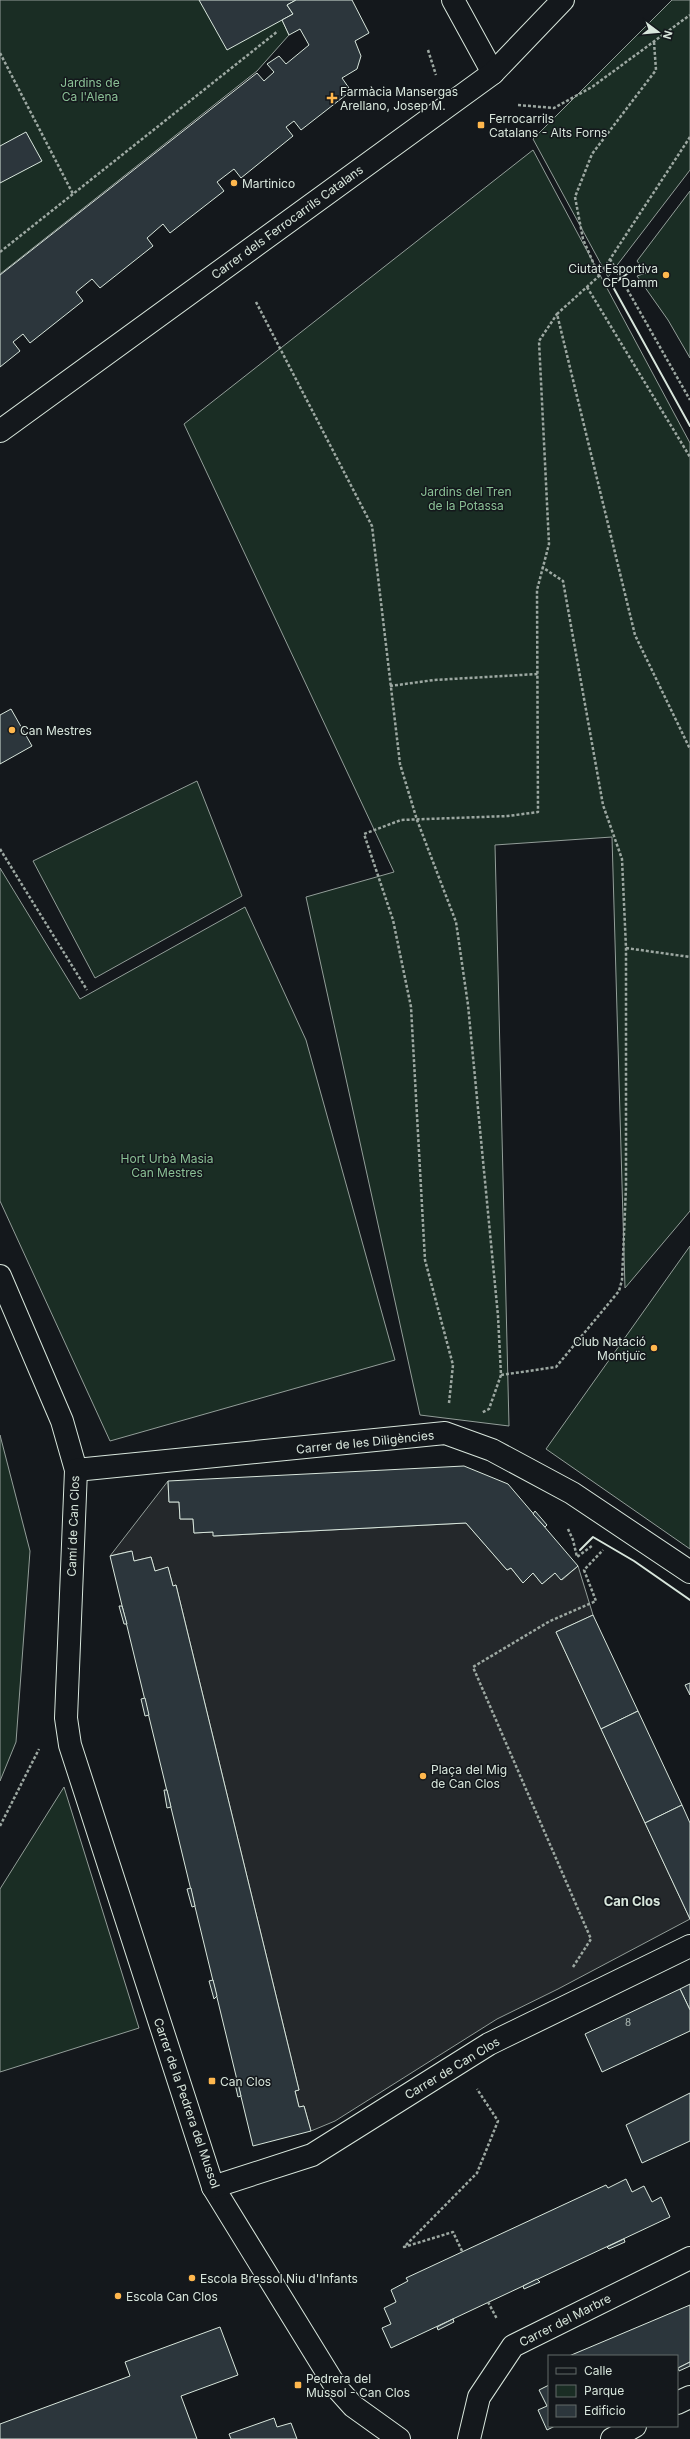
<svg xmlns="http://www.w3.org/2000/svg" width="690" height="2439" font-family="Inter,sans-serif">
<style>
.green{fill:#1a2d24;stroke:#939e99}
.parking{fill:#24282b;stroke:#939e99}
.building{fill:#2c363c;stroke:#d8e6dc}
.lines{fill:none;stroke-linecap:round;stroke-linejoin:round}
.minor-casing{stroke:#d8e6dc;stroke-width:24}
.tertiary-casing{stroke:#d8e6dc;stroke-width:24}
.path{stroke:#9da8a2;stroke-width:2.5;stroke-dasharray:3 2;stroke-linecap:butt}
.minor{stroke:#14181c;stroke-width:22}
.tertiary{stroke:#14181c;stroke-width:22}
.wall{stroke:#d8e6dc;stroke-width:2}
.poi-dot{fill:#ffb74d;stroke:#14181c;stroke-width:1.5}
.labels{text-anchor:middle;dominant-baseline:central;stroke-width:3;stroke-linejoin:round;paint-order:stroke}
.number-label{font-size:10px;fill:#adbab4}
.park-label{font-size:12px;fill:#8ac095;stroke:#14181c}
.poi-label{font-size:12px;fill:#d8e6dc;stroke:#14181c;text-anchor:start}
.street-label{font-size:12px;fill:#d8e6dc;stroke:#14181c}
.neighbourhood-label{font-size:13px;font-weight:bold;fill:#d8e6dc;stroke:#14181c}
</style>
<rect width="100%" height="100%" fill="#14181c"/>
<g class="green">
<path d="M0,0H199L282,20L289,35L257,71L0,274Z"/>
<path d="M672,0H690V170L608,277L533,139Z"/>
<path d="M533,150L690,443V1211L625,1288L612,837L495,845L509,1426L420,1415L306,897L394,872L184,424Z"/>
<path d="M690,191V358L668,320L637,276L646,273L637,261Z"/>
<path d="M197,781L242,896L95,978L33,861Z"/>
<path d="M0,868L80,999L245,907L306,1040L395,1360L110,1441L0,1201Z"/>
<path d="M690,1246V1549L546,1449Z"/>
<path d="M0,1435L30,1551L16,1742L0,1781Z"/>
<path d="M64,1787L139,2028L0,2072V1889Z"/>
</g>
<path class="parking" d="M168,1481L169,1502H179L180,1519H193L194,1533L213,1532L214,1536L466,1523L507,1570L511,1568L523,1583L533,1573L542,1584L555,1573L562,1580L578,1566L593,1615L556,1632L690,1919L558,1989L497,2019L335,2121L311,2131L304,2106L299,2107L295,2091L299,2090L176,1585L173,1586L168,1568L155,1571L151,1557L134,1561L131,1551L110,1556Z"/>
<g class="building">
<path d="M199,0H296L287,5L293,14L227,50Z"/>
<path d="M296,0H352L369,33L355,41L361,56L357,69L342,78L351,91L301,130L294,121L286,127L293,136L241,178L234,169L217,182L224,191L170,233L163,224L147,238L153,246L100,288L92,279L76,292L83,301L30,343L23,334L13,342L20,351L0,367V275L257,73L264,81L274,72L267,64L279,56L286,64L309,45L300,29L289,35L282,20L293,14L287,5Z"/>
<path d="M26,132L42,161L0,183V146Z"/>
<path d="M11,709L32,746L0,764V715Z"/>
<path d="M464,1466L508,1484L578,1566L561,1580L555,1573L542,1584L533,1573L523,1583L511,1568L507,1570L466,1523L213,1536V1532L194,1533L193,1519H180L179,1502H169L168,1481Z"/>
<path d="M535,1511L547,1525L545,1527L533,1514Z"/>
<path d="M132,1551L134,1561L151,1557L155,1571L168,1567L173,1586L176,1585L299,2090L295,2091L299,2107L304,2106L311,2131L253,2146L110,1556Z"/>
<path d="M119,1606H122L127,1624H124Z"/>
<path d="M593,1615L638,1711L601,1729L556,1632Z"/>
<path d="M690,1683V1695L685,1685Z"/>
<path d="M145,1698L149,1715L145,1716L141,1699Z"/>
<path d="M638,1711L682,1805L645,1823L601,1729Z"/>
<path d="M164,1790H167L171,1807L167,1808Z"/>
<path d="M682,1805L690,1823V1919L645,1823Z"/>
<path d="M191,1888L195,1906L192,1907L187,1889Z"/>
<path d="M213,1980L217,1996L214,1999L209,1981Z"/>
<path d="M690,1984V2010L680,1989Z"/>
<path d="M680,1989L690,2010V2031L602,2072L585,2034Z"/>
<path d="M234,2079H237L241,2096L238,2097Z"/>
<path d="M690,2093V2141L642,2163L626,2125Z"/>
<path d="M626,2179L632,2192L644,2186L652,2202L661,2197L670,2217L391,2348L382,2328L391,2324L384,2308L396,2302L391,2290L408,2281L406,2278L606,2185L608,2188Z"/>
<path d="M624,2239L625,2242L609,2249L607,2247Z"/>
<path d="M537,2279L540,2282L524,2289L523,2286Z"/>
<path d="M690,2305V2362L680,2367L677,2369V2356H569Z"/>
<path d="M453,2319L454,2322L438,2330L437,2327Z"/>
<path d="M220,2327L238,2375L181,2396L197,2439H0V2424L130,2376L125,2362Z"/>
<path d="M690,2362V2366L679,2371L678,2368Z"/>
<path d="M549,2385V2426H555L547,2430L538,2410L547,2406L539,2390Z"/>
<path d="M274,2418L277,2427L291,2423L297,2439H231L229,2434Z"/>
</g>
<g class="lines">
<defs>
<g id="minor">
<path d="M453,0L493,73"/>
<path d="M0,1276L62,1421L76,1470L66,1718L70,1745L213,2187L336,2387L353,2406L399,2439"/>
<path d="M76,1470L445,1433L492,1450L572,1493L690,1572"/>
<path d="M213,2187L312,2155L489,2044L690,1946"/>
<path d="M677,2403L690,2397"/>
<path d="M469,2439L479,2397L513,2346L690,2258"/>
<path d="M612,2439L635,2426"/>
</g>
<path id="tertiary" d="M0,431L493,73L563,0"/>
</defs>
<use href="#minor" class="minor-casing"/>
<use href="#tertiary" class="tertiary-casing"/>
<g class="path">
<path d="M428,50L436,75"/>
<path d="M0,53L73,194"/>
<path d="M518,105L554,108L592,87L690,15"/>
<path d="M690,137L599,276L557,314L635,635L690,749"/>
<path d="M0,252L278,31"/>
<path d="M610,259L690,400"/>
<path d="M599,276L583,239L575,197L592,154L656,70L654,42"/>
<path d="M587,287L690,457"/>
<path d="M256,302L372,526L400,764L417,820L456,922L468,1005L498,1316L501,1375L489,1409L481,1413"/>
<path d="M390,686L434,680L538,674"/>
<path d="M0,849L87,990"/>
<path d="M626,948L690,957"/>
<path d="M501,1375L556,1367L619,1291L622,1280L626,1187V948L622,859L603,805L563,581L542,567"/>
<path d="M449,1403L453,1365L425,1260L411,1007L393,920L364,834L401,820L508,816L538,812L537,590L549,544L539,341L557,314"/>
<path d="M568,1529L573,1540L577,1557L593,1545"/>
<path d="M0,1826L39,1749"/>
<path d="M573,1967L591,1939L473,1667L550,1621L596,1601L584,1570L603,1550"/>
<path d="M462,2251L453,2232L404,2247L477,2173L498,2121L477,2089"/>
<path d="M488,2302L497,2319"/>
</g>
<use href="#minor" class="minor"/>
<use href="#tertiary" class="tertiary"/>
<g class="wall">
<path d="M631,271L612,285L690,426"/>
<path d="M580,1550L593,1537L634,1561L690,1600"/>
</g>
</g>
<g class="poi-dot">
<path d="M330 92h4v4h4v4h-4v4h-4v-4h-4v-4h4z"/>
<rect x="477" y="121" width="8" height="8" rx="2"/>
<circle cx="234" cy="183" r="4"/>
<circle cx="666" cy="275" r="4"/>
<circle cx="12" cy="730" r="4"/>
<circle cx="654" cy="1348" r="4"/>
<circle cx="423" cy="1776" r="4"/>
<rect x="208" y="2077" width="8" height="8" rx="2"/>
<circle cx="192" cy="2278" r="4"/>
<circle cx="118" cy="2296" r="4"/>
<rect x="294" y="2381" width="8" height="8" rx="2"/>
</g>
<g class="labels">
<g class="number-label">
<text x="628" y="2022">8</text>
</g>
<g class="park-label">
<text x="90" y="82">Jardins de<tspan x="90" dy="14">Ca l'Alena</tspan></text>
<text x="466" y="491">Jardins del Tren<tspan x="466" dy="14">de la Potassa</tspan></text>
<text x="167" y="1158">Hort Urbà Masia<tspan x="167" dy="14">Can Mestres</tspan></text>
</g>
<g class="poi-label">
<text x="340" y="91">Farmàcia Mansergas<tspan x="340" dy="14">Arellano, Josep M.</tspan></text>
<text x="489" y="118">Ferrocarrils<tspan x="489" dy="14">Catalans - Alts Forns</tspan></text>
<text x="242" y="183">Martinico</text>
<text x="658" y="268" text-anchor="end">Ciutat Esportiva<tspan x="658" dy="14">CF Damm</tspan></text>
<text x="20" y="730">Can Mestres</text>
<text x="646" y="1341" text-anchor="end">Club Natació<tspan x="646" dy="14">Montjuïc</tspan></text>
<text x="431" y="1769">Plaça del Mig<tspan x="431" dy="14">de Can Clos</tspan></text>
<text x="220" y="2081">Can Clos</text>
<text x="200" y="2278">Escola Bressol Niu d'Infants</text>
<text x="126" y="2296">Escola Can Clos</text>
<text x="306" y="2378">Pedrera del<tspan x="306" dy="14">Mussol - Can Clos</tspan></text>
</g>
<g class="street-label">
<text transform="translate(287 222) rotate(-36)">Carrer dels Ferrocarrils Catalans</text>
<text transform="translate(365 1442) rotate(-6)">Carrer de les Diligències</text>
<text transform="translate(73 1526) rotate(-88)">Camí de Can Clos</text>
<text transform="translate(452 2068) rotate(-31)">Carrer de Can Clos</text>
<text transform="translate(187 2103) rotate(71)">Carrer de la Pedrera del Mussol</text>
<text transform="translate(565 2320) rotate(-27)">Carrer del Marbre</text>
</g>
<g class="neighbourhood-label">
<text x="632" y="1901">Can Clos</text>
</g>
</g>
<rect x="548" y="2355" width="130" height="72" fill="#14181c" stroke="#626a69"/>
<rect x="556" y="2368" width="20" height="6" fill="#14181c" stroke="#626a69"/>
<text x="584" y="2375" font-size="12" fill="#d8e6dc">Calle</text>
<rect x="556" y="2385" width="20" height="12" fill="#1a2d24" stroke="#626a69"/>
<text x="584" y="2395" font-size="12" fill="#d8e6dc">Parque</text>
<rect x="556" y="2405" width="20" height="12" fill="#2c363c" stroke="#626a69"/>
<text x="584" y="2415" font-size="12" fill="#d8e6dc">Edificio</text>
<g transform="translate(658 32) rotate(106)" stroke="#14181c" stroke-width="3" paint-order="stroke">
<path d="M0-3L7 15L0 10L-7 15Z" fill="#d8e6dc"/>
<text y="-6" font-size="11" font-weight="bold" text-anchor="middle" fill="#d8e6dc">N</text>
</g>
</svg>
